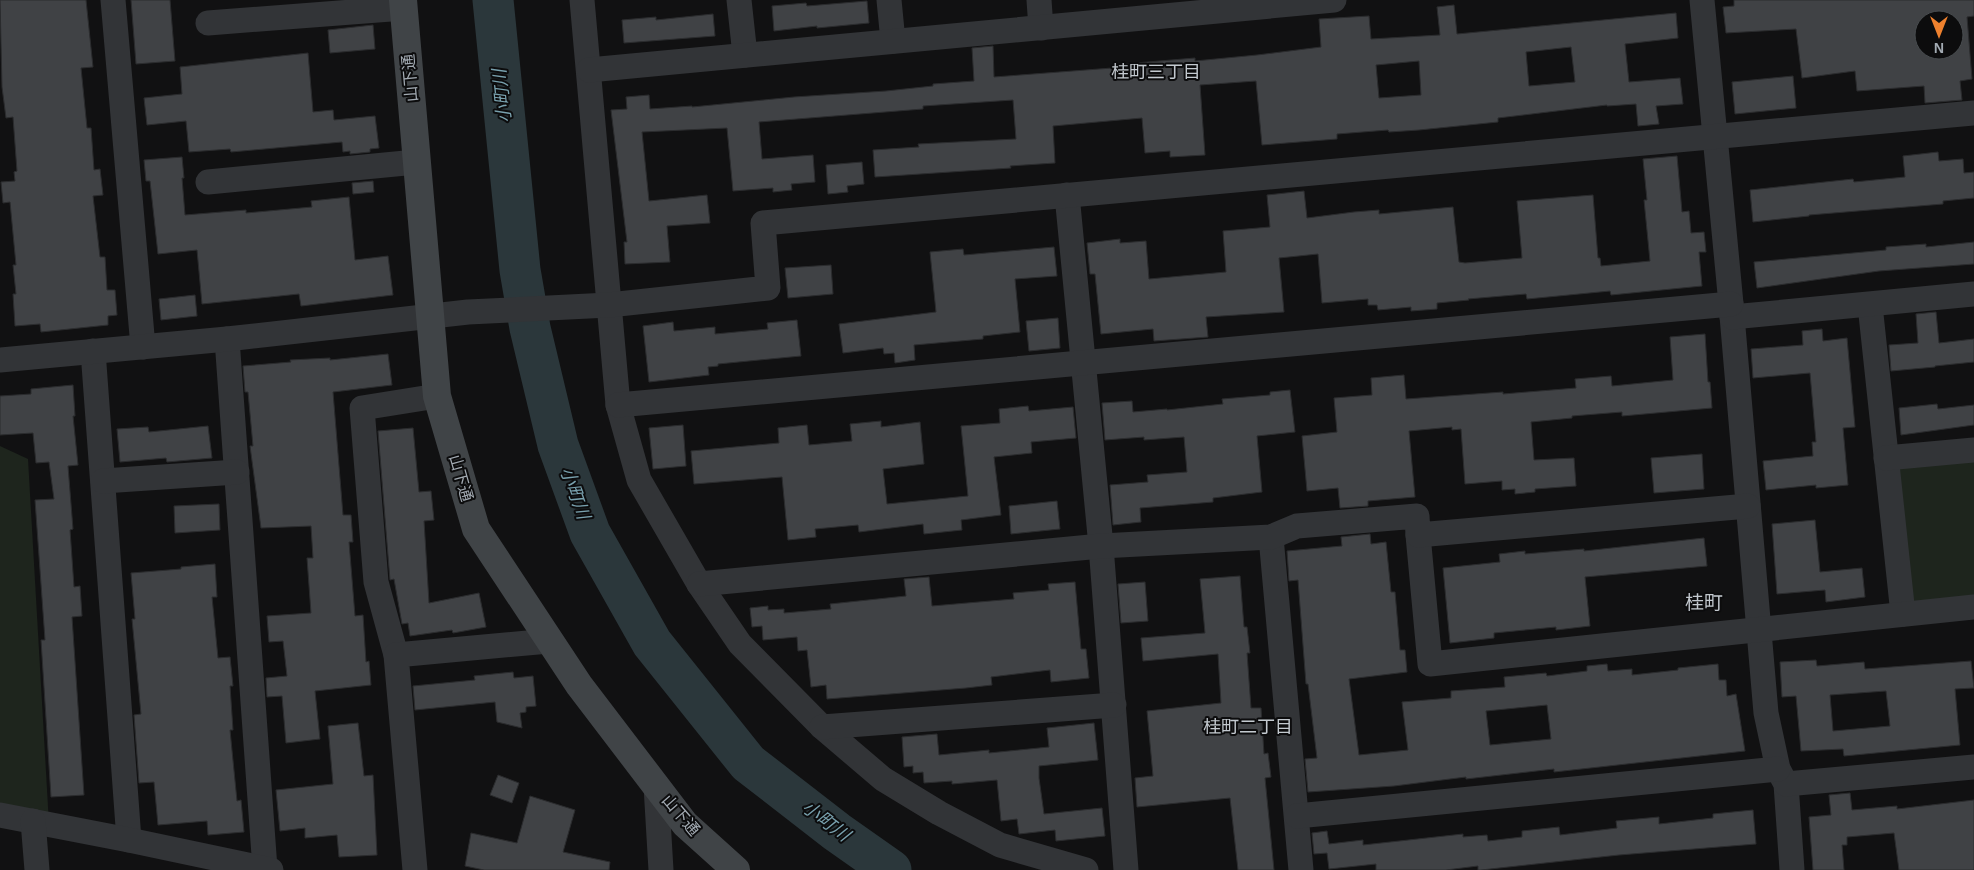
<svg xmlns="http://www.w3.org/2000/svg" width="1974" height="870" font-family="Arial,'Noto Sans JP',sans-serif">
<style>
.green{fill:#1e251d}
.lines{fill:none;stroke-linecap:round;stroke-linejoin:round}
.river{stroke:#2b373b;stroke-width:41}
.building{fill:#404245;stroke:#2b2c2e;fill-rule:evenodd}
.street{stroke:#323437;stroke-width:25}
.secondary{stroke:#404447;stroke-width:28}
.labels{text-anchor:middle;dominant-baseline:central;stroke-width:4;stroke-linejoin:round;paint-order:stroke}
.street-label{font-size:16px;fill:#a3abb3;stroke:#0c0c0d}
.neighbourhood-label{font-size:18px;fill:#c3c9cf;stroke:#0c0c0d}
.water-label{font-size:18px;font-style:italic;fill:#79a1ae;stroke:#0c0c0d}
.quarter-label{font-size:19px;fill:#c3c9cf;stroke:#0c0c0d}
</style>
<rect width="100%" height="100%" fill="#111112"/>
<g class="green">
<path d="M0,446L28,459L49,824L0,815Z"/>
<path d="M1974,450V607L1903,614L1886,458Z"/>
</g>
<g class="lines">
<path class="river" d="M493,0L520,270L530,328L558,445L590,533L652,643L748,763L837,832L891,870"/>
</g>
<g class="building">
<path d="M0,0H86L93,67L81,68L87,128H91L94,170L100,169L103,195L93,196L100,257H105L107,290H115L117,315L108,316V325L41,332L40,324L15,326L13,294H16L13,265H16L10,202L3,203L1,182L15,181L14,172L17,171L13,117L6,118L2,87Z"/>
<path d="M131,0H170L175,61L136,64Z"/>
<path d="M1734,0H1974V16L1967,17L1972,79L1960,81L1962,100L1925,103L1924,86L1857,91L1855,71L1802,78L1796,29L1726,33L1723,7L1734,6ZM1924,20H1954V50H1924Z"/>
<path d="M867,1L869,23L817,28V26L774,31L772,6L806,3L807,6Z"/>
<path d="M1454,5L1457,34L1676,13L1678,38L1625,44L1629,82L1680,78L1683,104L1656,106L1659,124L1638,126L1636,104L1607,106V105L1498,118V122L1419,130L1389,132L1388,130L1337,134V139L1262,145L1256,81L1200,85L1205,155L1170,157V151L1145,153L1142,118L1053,126L1055,163L1010,166L1011,168L875,177L873,150L919,147L918,144L1016,139L1013,100L923,106V109L759,122L762,159L813,155L815,182L791,184L792,190L773,192V188L733,191L727,128L642,132L649,201L707,195L710,223L667,226L670,262L625,264L624,242H627L611,110L627,109L626,97L649,95L650,109L692,106V107L794,97L886,91L933,86V84L974,81L972,48L993,46L994,77L1112,68V65L1195,58V61L1257,55L1321,47L1319,19L1369,16L1371,39L1440,35L1437,7ZM1571,47L1575,82L1529,86L1526,52ZM1419,61L1421,95L1379,98L1376,65Z"/>
<path d="M713,14L715,36L624,43L622,20L656,17V20Z"/>
<path d="M373,25L375,49L330,53L328,30Z"/>
<path d="M308,53L313,112L333,110L334,120L375,116L379,148L370,149V152L350,154V151L343,152L342,142L231,152L230,149L189,152L186,121L147,125L144,98L182,94L180,67Z"/>
<path d="M1793,76L1796,108L1735,114L1732,82Z"/>
<path d="M1938,152L1939,161L1963,159L1964,173L1974,172V198L1943,201V204L1809,215V216L1753,222L1750,190L1853,179L1854,182L1905,177L1903,156Z"/>
<path d="M1677,156L1682,212L1689,211L1691,233L1704,232L1706,252H1699L1702,286L1611,295L1610,291L1527,299L1526,294L1468,299L1469,300L1437,303V309L1411,311V307L1378,310L1377,305H1368V299L1322,303L1318,254L1279,258L1284,312L1206,317L1208,337L1154,341L1153,329L1101,334L1095,274H1090L1087,243L1120,239V243L1146,241L1149,279L1226,272L1223,231L1270,227L1267,195L1304,191L1307,218L1354,212L1379,210V214L1453,207L1459,262L1465,263L1522,258L1517,201L1593,195L1598,258H1600L1601,266L1650,261L1644,200H1647L1643,159Z"/>
<path d="M182,157L184,178H182L185,215L246,210V213L312,207L311,201L349,197L355,260L388,256L393,295L301,306L299,294L202,304L197,250L158,254L150,181H146L144,160Z"/>
<path d="M862,162L864,184L847,186L848,192L828,194L826,165Z"/>
<path d="M373,181L374,192L353,194L352,183Z"/>
<path d="M1974,242V264L1879,271L1757,288L1754,262L1886,250V247L1926,244V247Z"/>
<path d="M1054,247L1057,276L1015,279L1020,332L983,336V339L914,345L915,360L895,363L894,353L884,354L883,348L843,353L839,324L936,312L930,252L963,249L964,255Z"/>
<path d="M831,265L833,294L788,298L785,268Z"/>
<path d="M195,295L197,316L161,320L159,299Z"/>
<path d="M1936,312L1939,343L1974,339V362L1935,366V367L1891,371L1889,345L1918,343L1916,314Z"/>
<path d="M1058,318L1060,348L1029,351L1026,321Z"/>
<path d="M797,320L801,356L718,364V366L708,367L709,375L649,382L643,326L673,322L674,331L715,327V334L768,329L767,323Z"/>
<path d="M1822,329L1823,341L1847,338L1855,427L1843,428L1848,485L1816,488V485L1766,490L1763,461L1813,456L1812,442H1816L1810,373L1753,378L1751,349L1803,345L1802,331Z"/>
<path d="M1705,334L1708,382H1710L1712,408L1622,416V412L1572,416V418L1531,422L1534,460L1574,458L1576,486L1535,489V492L1515,494V489L1502,490V481L1465,484L1461,429L1452,430V427L1409,431L1415,497L1368,501V506L1340,508L1338,488L1307,491L1302,436L1337,432L1334,398L1372,395L1371,378L1404,375L1406,399L1503,392V394L1576,388L1575,379L1611,376L1612,386L1673,380L1670,337Z"/>
<path d="M388,354L392,385L333,392L343,515H351L353,542H349L355,616L363,615L366,662L369,661L371,685L315,691L320,739L286,743L282,696L267,697L266,678L287,676L283,641L269,642L267,616L311,613L307,558H313L311,526L261,528L250,446H253L248,392H245L243,366L291,362L290,360L330,358V360Z"/>
<path d="M73,385L75,416H73L78,465L68,466L73,529L70,530L74,587L80,586L82,616L72,617L84,795L51,797L41,640H45L35,500L54,499L49,462L36,463L33,433L0,435V396L31,394V389Z"/>
<path d="M1290,390L1295,432L1257,436L1262,492L1213,498V502L1140,508L1141,522L1113,525L1110,485L1148,482L1147,475L1187,472L1184,437L1144,440V437L1105,440L1102,403L1132,401L1133,412L1167,409V410L1223,404L1222,399L1270,395V392Z"/>
<path d="M1937,404L1938,409L1974,405V425L1901,435L1899,408Z"/>
<path d="M1028,406L1029,411L1073,407L1076,438L1031,442L1032,453L994,457L1001,515L961,520L962,530L924,534L923,524L859,532L858,525L815,529L816,537L788,540L782,477L694,484L691,451L779,443L778,428L807,425L809,445L852,441L850,424L881,421V427L920,422L924,464L883,469L887,504L968,496L961,426L1000,423L999,409Z"/>
<path d="M683,425L686,466L653,469L649,428Z"/>
<path d="M208,426L212,458L167,462L166,458L120,462L117,429L148,427L149,432Z"/>
<path d="M413,428L419,492L431,491L434,520L424,521L429,603L479,593L486,627L453,633L452,630L410,636L408,623L402,624L394,579L390,580L378,431Z"/>
<path d="M1702,454L1704,489L1654,493L1651,458Z"/>
<path d="M1057,501L1060,529L1011,534L1009,506Z"/>
<path d="M219,504L220,530L175,533L174,506Z"/>
<path d="M1815,520L1820,572L1862,568L1865,597L1826,602L1825,590L1777,594L1772,524Z"/>
<path d="M1370,534L1371,544L1386,542L1391,592H1395L1400,650H1405L1407,672L1349,679L1359,755L1408,750L1402,702L1451,698V691L1505,687L1504,677L1546,673L1547,676L1587,671V666L1607,664L1608,671L1632,669V675L1678,670V668L1718,664L1719,680H1726L1727,696L1736,694L1745,751L1554,772V769L1466,779V777L1394,786L1308,792L1305,759L1317,758L1308,684H1306L1298,580L1289,581L1287,551L1342,546L1341,537ZM1547,705L1551,739L1490,745L1486,711Z"/>
<path d="M1704,538L1707,566L1585,577L1590,626L1556,630V627L1494,633V638L1450,643L1443,568L1500,562L1499,554L1525,551V554L1584,549V551Z"/>
<path d="M215,564L217,597H212L218,658L230,657L233,686H230L233,730H230L237,801L241,800L244,832L208,835L207,821L158,825L154,782L139,783L134,715L141,714L132,619H135L131,573L181,569V567Z"/>
<path d="M1240,576L1244,627H1247L1250,653H1247L1251,708H1261L1264,754L1268,753L1271,777L1265,778L1274,870H1238L1230,798L1137,807L1135,778L1153,776L1147,711L1221,703L1218,654L1143,661L1141,638L1205,633L1200,579Z"/>
<path d="M929,577L932,606L1014,599L1013,593L1049,590L1048,584L1075,582L1081,649H1086L1089,678L1051,682L1050,670L991,677L992,685L966,688L827,699L826,685L811,687L807,650L798,651L797,637L763,640L762,626L752,627L750,608L768,606V610L784,609V613L831,609L830,604L906,596L904,579Z"/>
<path d="M1145,582L1148,621L1121,623L1118,584Z"/>
<path d="M1816,660L1817,666L1864,662L1865,669L1971,661L1974,688L1955,689L1960,745L1844,756L1843,749L1801,751L1796,696L1782,697L1780,662ZM1886,691L1890,726L1833,731L1830,695Z"/>
<path d="M513,672L514,678L533,676L536,706L526,707V712L520,713L522,728L497,722L495,702L415,710L413,686L475,680L474,676Z"/>
<path d="M358,723L364,776L373,775L377,855L339,857L337,835L305,838V828L280,831L276,790L333,784L328,726Z"/>
<path d="M1094,723L1098,760L1039,766V778L1044,814L1102,808L1105,836L1056,841L1055,830L1019,834L1017,819L1001,821L997,780L952,784V781L924,783L923,772L913,773V766L904,767L902,737L937,734L939,755L989,750V753L1049,747L1047,728Z"/>
<path d="M498,775L519,783L512,803L490,795Z"/>
<path d="M1850,793L1852,810L1897,806V809L1974,800V870H1899L1894,833L1847,837V845H1842L1844,870H1813L1809,817L1831,815L1829,795Z"/>
<path d="M530,796L575,810L563,852L610,862L609,870H484L465,866L471,833L517,843Z"/>
<path d="M1753,810L1756,844L1619,855L1481,870H1478V866L1446,870H1376V864L1329,869L1327,853L1314,854L1312,833L1327,831L1329,844L1363,840V845L1463,834V837L1487,835L1488,841L1522,837V831L1559,827L1560,835L1617,828L1616,821L1659,817V824L1713,818V814Z"/>
</g>
<g class="lines">
<g class="street">
<path d="M113,0L143,347"/>
<path d="M582,0L618,405L639,480L699,584L740,644L822,727L883,779L939,813L1000,845L1086,870"/>
<path d="M739,0L745,55"/>
<path d="M889,0L893,41"/>
<path d="M1039,0L1041,28"/>
<path d="M1702,0L1731,304L1766,713L1778,769L1786,784L1792,870"/>
<path d="M208,23L404,8"/>
<path d="M589,70L1334,0"/>
<path d="M208,182L416,162"/>
<path d="M1067,195L1101,546L1126,870"/>
<path d="M1870,305L1903,614"/>
<path d="M1732,317L1974,294"/>
<path d="M227,339L265,869"/>
<path d="M93,351L129,840"/>
<path d="M0,360L227,339L468,312L609,305L768,288L763,223L1974,113"/>
<path d="M618,405L1731,304"/>
<path d="M1886,458L1974,450"/>
<path d="M103,481L237,472"/>
<path d="M1418,535L1430,664L1974,607"/>
<path d="M1271,537L1301,870"/>
<path d="M699,584L1101,546L1271,537L1297,526L1417,516L1418,535L1748,506"/>
<path d="M396,655L376,582L362,408L437,396"/>
<path d="M822,727L1114,705"/>
<path d="M1786,784L1974,767"/>
<path d="M656,786L661,870"/>
<path d="M0,815L129,840L271,870"/>
<path d="M1297,816L1778,769"/>
<path d="M33,821L37,870"/>
<path d="M415,870L396,655L549,641"/>
</g>
<path class="secondary" d="M403,0L437,396L476,529L579,685L656,786L685,824L736,870"/>
</g>
<g class="labels">
<g class="street-label">
<text transform="translate(410 78) rotate(-95)">山下通</text>
<text transform="translate(461 478) rotate(74)">山下通</text>
<text transform="translate(681 815) rotate(49)">山下通</text>
</g>
<g class="neighbourhood-label">
<text x="1156" y="72">桂町三丁目</text>
<text x="1248" y="727">桂町二丁目</text>
</g>
<g class="water-label">
<text transform="translate(502 96) rotate(-96)">小町川</text>
<text transform="translate(575 493) rotate(70)">小町川</text>
<text transform="translate(826 821) rotate(37)">小町川</text>
</g>
<g class="quarter-label">
<text x="1704" y="602">桂町</text>
</g>
</g>
<g transform="translate(1939 35) rotate(180)"><circle r="24" fill="#0c0c0d" stroke="#484c4f"/>
<path d="M0-4L9 19L0 12L-9 19Z" fill="#ee812e"/>
<text y="-8" font-size="14" font-weight="bold" text-anchor="middle" fill="#a3abb3">N</text>
</g>
</svg>
